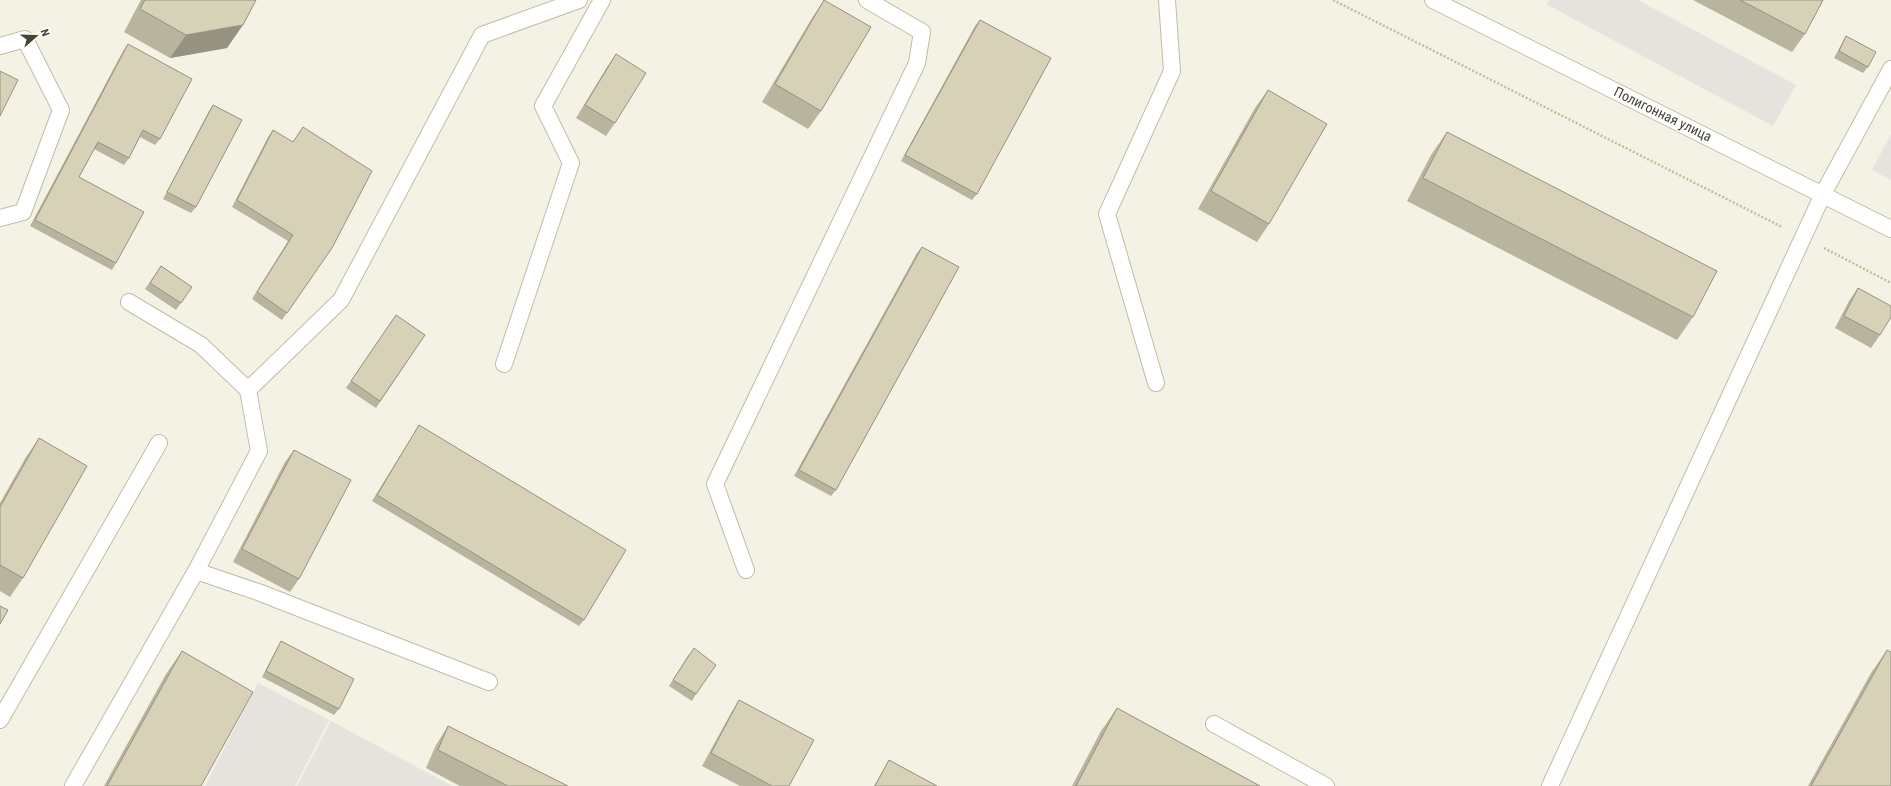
<svg xmlns="http://www.w3.org/2000/svg" width="1891" height="786" font-family="'Roboto Condensed',sans-serif">
<style>
.parking{fill:#e4e3dd}
.lines{fill:none;stroke-linecap:round;stroke-linejoin:round}
.service-casing{stroke:#c0bda6;stroke-width:18}
.path{stroke:#c4bd96;stroke-width:2.5;stroke-dasharray:2 2;stroke-linecap:butt}
.service{stroke:#fff;stroke-width:16}
.wall{fill:#b9b49e}
.shaded-wall{fill:#969281}
.building{fill:#d7d1b8;stroke:#969281}
.labels{text-anchor:middle;dominant-baseline:central;stroke-width:3;stroke-linejoin:round;paint-order:stroke}
.street-label{font-size:14px;fill:#474333;stroke:#fff}
</style>
<rect width="100%" height="100%" fill="#f4f2e4"/>
<g class="parking">
<path d="M1549,0H1638L1796,85L1773,126L1546,4Z"/>
<path d="M1891,134V180L1872,170Z"/>
<path d="M258,683L329,720L295,786H205Z"/>
<path d="M331,721L452,786H297Z"/>
</g>
<g class="lines">
<defs>
<g id="service">
<path d="M1433,0L1891,229"/>
<path d="M0,46L25,39L61,110L23,212L0,218"/>
<path d="M504,364L571,163L543,106L602,0"/>
<path d="M1156,383L1107,214L1172,71L1167,0"/>
<path d="M248,390L341,300L482,35L579,0"/>
<path d="M746,570L715,484L917,63L922,32L867,0"/>
<path d="M196,571L258,592L489,682"/>
<path d="M0,720L159,443"/>
<path d="M1214,724L1326,786"/>
<path d="M73,786L196,571L259,451L248,390L201,345L129,302"/>
<path d="M1550,786L1823,194L1891,69"/>
</g>
</defs>
<use href="#service" class="service-casing"/>
<g class="path">
<path d="M1333,0L1782,227"/>
<path d="M1824,248L1891,283"/>
</g>
<use href="#service" class="service"/>
</g>
<g class="wall">
<path d="M141,0H256L227,48L170,58L124,32Z"/>
<path d="M824,0L821,111L808,129L762,102L812,18Z"/>
<path d="M1693,0H1823L1805,34L1792,52Z"/>
<path d="M980,20L977,194L972,200L901,161L975,26Z"/>
<path d="M1846,36L1868,67L1863,73L1834,58L1842,43Z"/>
<path d="M128,44L160,139L155,145L140,137L129,158L124,165L94,149L79,177L116,263L112,270L30,226L123,51Z"/>
<path d="M616,54L615,123L606,136L576,118L607,67Z"/>
<path d="M1268,90L1269,224L1257,242L1198,209L1255,108Z"/>
<path d="M213,105L196,207L191,213L163,199L209,111Z"/>
<path d="M273,130L332,248L282,320L252,299L288,241L232,207L268,137Z"/>
<path d="M1447,132L1693,317L1677,340L1407,201L1431,155Z"/>
<path d="M922,247L836,490L831,496L794,476L917,253Z"/>
<path d="M161,266L192,287L176,310L145,289Z"/>
<path d="M1858,288L1880,335L1871,348L1835,328L1849,301Z"/>
<path d="M396,315L425,335L376,408L346,388Z"/>
<path d="M419,425L584,620L579,626L372,501Z"/>
<path d="M39,438L23,578L10,597L0,591V503L26,457Z"/>
<path d="M294,450L299,579L290,592L233,562L285,462Z"/>
<path d="M281,641L339,709L334,715L262,677L277,648Z"/>
<path d="M1887,650L1891,786H1808L1871,673Z"/>
<path d="M182,651L201,786H104L166,674Z"/>
<path d="M689,654L696,694L692,701L669,686Z"/>
<path d="M739,700L789,786H740L702,766L731,713Z"/>
<path d="M1117,708L1260,786H1072L1101,731Z"/>
<path d="M448,726L568,786H460L426,768L436,745Z"/>
<path d="M889,760L937,786H874L885,767Z"/>
</g>
<path class="shaded-wall" d="M243,25L227,48L170,58L186,35Z"/>
<g class="building">
<path d="M145,0H256L243,25L186,35L140,9Z"/>
<path d="M824,0L871,27L821,111L775,84Z"/>
<path d="M1740,0H1823L1805,34Z"/>
<path d="M980,20L1051,58L977,194L905,155Z"/>
<path d="M1846,36L1876,52L1868,67L1839,51Z"/>
<path d="M128,44L192,79L160,139L143,130L129,158L98,142L79,177L144,212L116,263L35,220Z"/>
<path d="M616,54L646,73L615,123L585,105Z"/>
<path d="M0,71L18,80L0,116Z"/>
<path d="M1268,90L1327,124L1269,224L1211,191Z"/>
<path d="M213,105L242,120L196,207L167,192Z"/>
<path d="M303,127L372,171L332,248L287,313L257,292L293,235L237,200L273,130L293,142Z"/>
<path d="M1447,132L1717,271L1693,317L1423,178Z"/>
<path d="M922,247L959,267L836,490L799,470Z"/>
<path d="M161,266L192,287L181,303L150,283Z"/>
<path d="M1858,288L1891,306V317L1880,335L1844,316Z"/>
<path d="M396,315L425,335L380,401L351,381Z"/>
<path d="M419,425L626,550L584,620L377,495Z"/>
<path d="M39,438L87,466L23,578L0,565V507Z"/>
<path d="M294,450L351,480L299,579L242,549Z"/>
<path d="M0,606L8,610L0,624Z"/>
<path d="M281,641L354,679L339,709L266,671Z"/>
<path d="M694,648L716,665L696,694L673,680Z"/>
<path d="M1887,650L1891,652V786H1811Z"/>
<path d="M182,651L253,692L201,786H107Z"/>
<path d="M739,700L814,740L789,786H772L711,753Z"/>
<path d="M1117,708L1260,786H1076Z"/>
<path d="M448,726L568,786H508L438,750Z"/>
<path d="M889,760L937,786H875Z"/>
</g>
<g class="labels">
<g class="street-label">
<text transform="translate(1663 114) rotate(26)">Полигонная улица</text>
</g>
</g>
<g transform="translate(36 36) rotate(70)" stroke="#ffffff" stroke-width="3" paint-order="stroke">
<path d="M0-3L7 15L0 10L-7 15Z" fill="#474333"/>
<text y="-6" font-size="11" font-weight="bold" text-anchor="middle" fill="#474333">N</text>
</g>
</svg>
